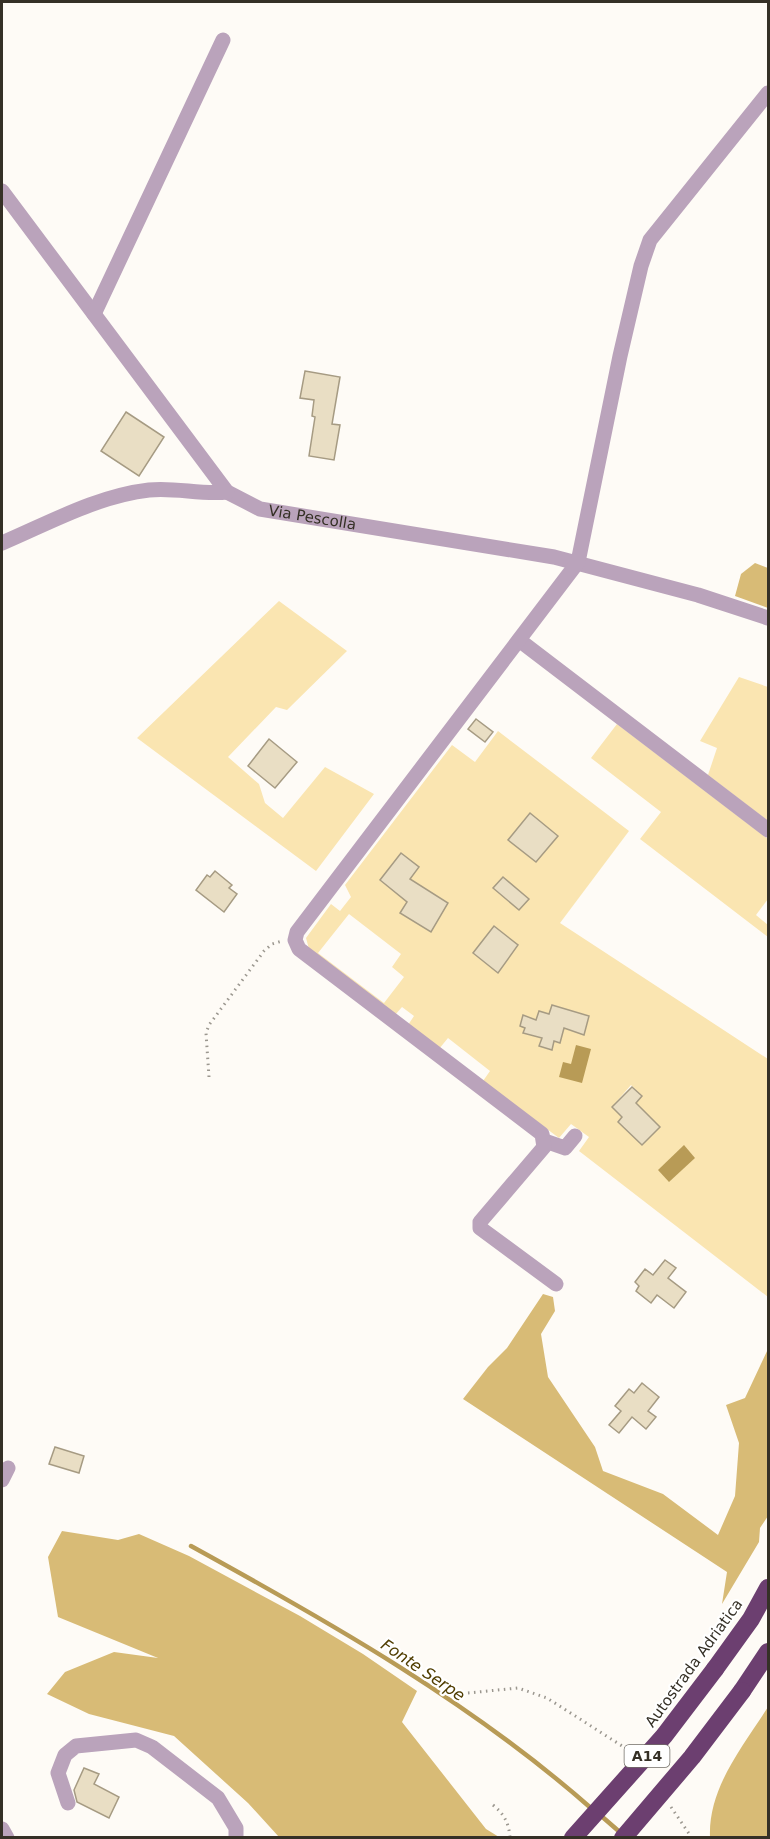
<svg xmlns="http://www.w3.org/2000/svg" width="770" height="1839" font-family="'DejaVu Sans',sans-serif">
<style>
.green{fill:#fae5b1;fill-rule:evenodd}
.forest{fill:#d8bb76}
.water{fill:#b89b56}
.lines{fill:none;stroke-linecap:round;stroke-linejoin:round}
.stream{stroke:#b89b56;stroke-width:4.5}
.building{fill:#e9dec4;stroke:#a69b83;stroke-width:1.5}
.path{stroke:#9b978f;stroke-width:3;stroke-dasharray:1.5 4.5;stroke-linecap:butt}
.minor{stroke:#baa3bb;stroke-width:15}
.highway{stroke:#6c3f70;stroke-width:18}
.highway-bridge{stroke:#6c3f70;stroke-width:18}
.labels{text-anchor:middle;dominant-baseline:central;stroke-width:4.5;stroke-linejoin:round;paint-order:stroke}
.shield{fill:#fff;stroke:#726e67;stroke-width:1.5}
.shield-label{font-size:14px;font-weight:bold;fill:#353026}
.street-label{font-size:15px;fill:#353026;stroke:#fff}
.water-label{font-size:16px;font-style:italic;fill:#503d01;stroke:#fff}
</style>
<rect width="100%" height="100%" fill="#fefbf6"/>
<g class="green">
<path d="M279,601L347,651L287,710L276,707L228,757L259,784L265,803L283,818L325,767L374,794L316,871L137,738Z"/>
<path d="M739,677L768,687V821L708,775L717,748L700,741Z"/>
<path d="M617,724L768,839V899L756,915L768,925V937L640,839L661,812L591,758Z"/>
<path d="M498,731L629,831L560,923L768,1059V1297L579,1151L589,1137L571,1124L559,1138L483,1081L490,1071L448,1038L439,1049L408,1025L414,1016L402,1007L395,1015L309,949L306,938L331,904L340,911L351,897L345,885L452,745L475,762ZM401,854L419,867L396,893L380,880ZM418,884L448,903L431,932L400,913ZM349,914L401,954L392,967L404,977L384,1003L318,953ZM494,926L498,972L473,953ZM552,1005L589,1016L584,1034L564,1028L560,1042L554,1041L551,1050L539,1046L543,1035L524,1032L525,1028L520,1026L523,1016L536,1020L549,1014ZM631,1085L642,1096L636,1103L660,1127L642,1145L618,1122L622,1117L612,1107Z"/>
</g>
<g class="forest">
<path d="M755,563L768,568V608L735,596L741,574Z"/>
<path d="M543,1294L553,1297L555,1311L541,1334L548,1377L595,1447L603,1471L663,1494L718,1535L735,1496L739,1443L726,1405L745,1398L768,1349V1516L760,1528L759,1542L722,1604L727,1572L463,1399L488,1367L507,1348Z"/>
<path d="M62,1531L118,1540L139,1534L189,1556L300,1616L363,1654L417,1691L402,1722L486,1829L499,1837H279L248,1803L174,1736L89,1714L47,1694L65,1672L114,1652L158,1658L58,1617L48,1557Z"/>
<path d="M768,1707V1837H710C708,1788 743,1746 768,1707Z"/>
</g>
<g class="water">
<path d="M576,1045L591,1049L582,1083L559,1077L563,1062L571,1064Z"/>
<path d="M684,1145L695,1158L669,1182L658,1170Z"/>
</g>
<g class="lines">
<g class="stream">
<path d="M191,1546C331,1623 472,1703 592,1809"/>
<path d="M599,1814L622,1834"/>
</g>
</g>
<g class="building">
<path d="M305,371L340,377L332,424L340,425L334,460L309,456L315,417L312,416L314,400L300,398Z"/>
<path d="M126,412L164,437L139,476L101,451Z"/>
<path d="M476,719L493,732L485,742L468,729Z"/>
<path d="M269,739L297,762L275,788L248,766Z"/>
<path d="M530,813L558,836L536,862L508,840Z"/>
<path d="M401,853L419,867L410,879L448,903L431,932L400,913L407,902L380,880Z"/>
<path d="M215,871L232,885L229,888L237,894L224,912L196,890L207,875L210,877Z"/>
<path d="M503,877L529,899L519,910L493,888Z"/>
<path d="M494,926L518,945L498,973L473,953Z"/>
<path d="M552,1005L589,1016L584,1035L564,1028L560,1043L554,1041L552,1050L539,1046L542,1038L523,1033L525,1028L520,1026L523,1015L536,1020L539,1011L549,1014Z"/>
<path d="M632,1087L642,1096L636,1103L660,1127L642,1145L618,1122L622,1117L612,1107Z"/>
<path d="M665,1260L676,1268L668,1278L686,1292L674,1308L657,1295L651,1303L636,1291L639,1286L635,1282L645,1269L653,1275Z"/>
<path d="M642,1383L659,1397L648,1411L656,1417L646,1429L632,1417L619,1433L609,1425L621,1411L615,1406L629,1389L634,1393Z"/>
<path d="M55,1447L84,1456L79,1473L49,1464Z"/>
<path d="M84,1768L99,1774L94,1784L119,1797L109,1818L77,1802L74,1790Z"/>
</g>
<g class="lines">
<g class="path">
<path d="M209,1077L206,1033L209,1025L264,951L272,944L282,941"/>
<path d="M468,1693L518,1688L547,1698L630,1751"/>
<path d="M493,1805C504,1814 509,1823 510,1838"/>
<path d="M671,1807L692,1838"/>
</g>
<g class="minor">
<path id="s1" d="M2,191L227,492L260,509L554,557L698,595L768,618"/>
<path d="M94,314L223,40"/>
<path d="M2,543C49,523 97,496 149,490C175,487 201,495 227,492"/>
<path d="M519,640L768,830"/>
<path d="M545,1141L565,1148L575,1136"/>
<path d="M556,1284L480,1228V1222L544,1147L542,1134L299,949L295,940L297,932L578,562L620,356L641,266L650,240L768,93"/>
<path d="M2,1480L8,1468"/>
<path d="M68,1803L58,1773L65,1755L76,1746L136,1740L152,1747L218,1798L236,1828V1838"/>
<path d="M2,1829L7,1838"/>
</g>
<g class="highway">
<path d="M715,1669L751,1619L768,1588"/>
<path d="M742,1691L768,1652"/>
</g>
<g class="highway-bridge">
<path d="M573,1838L664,1736L715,1669"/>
<path d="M623,1838L692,1757L742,1691"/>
</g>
</g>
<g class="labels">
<rect class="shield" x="624.5" y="1745" width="45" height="22" rx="4.5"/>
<g class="shield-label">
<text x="647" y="1756">A14</text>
</g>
<g class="street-label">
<text stroke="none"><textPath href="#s1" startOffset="466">Via Pescolla</textPath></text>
<text transform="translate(694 1663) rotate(-54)">Autostrada Adriatica</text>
</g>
<g class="water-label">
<text transform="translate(423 1670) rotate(34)">Fonte Serpe</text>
</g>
</g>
<rect width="770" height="1839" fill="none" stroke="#353026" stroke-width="6"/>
</svg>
